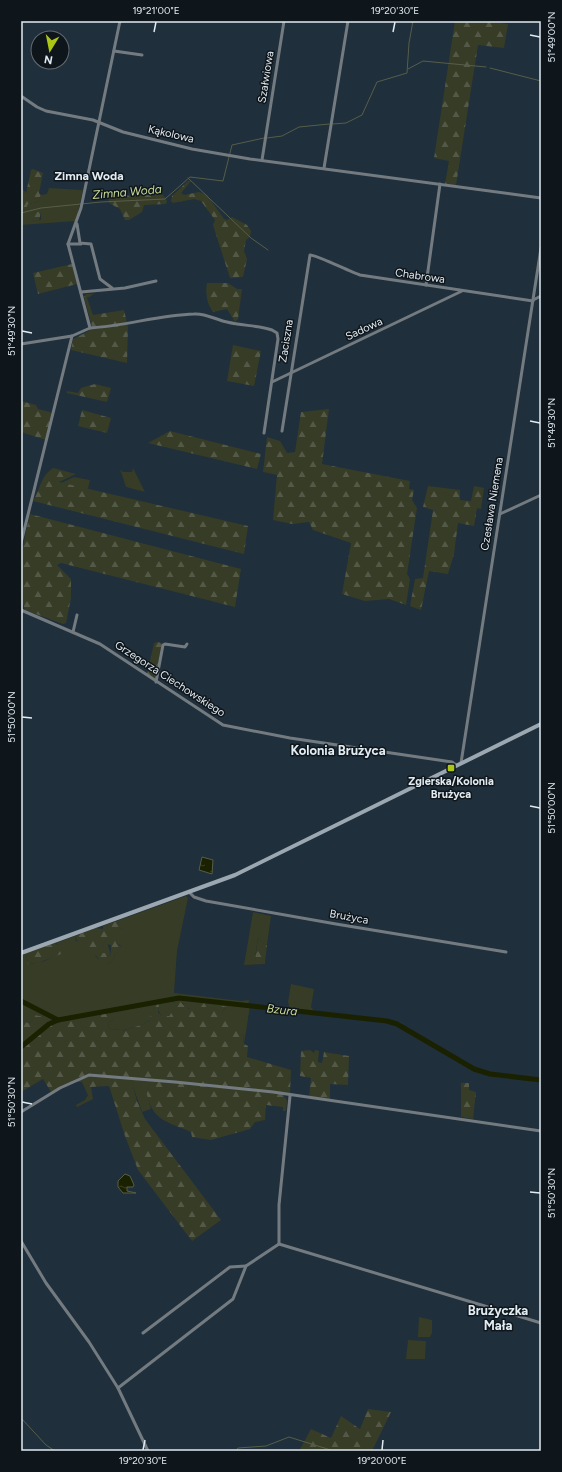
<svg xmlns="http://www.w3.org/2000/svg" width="562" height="1472" font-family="Figtree,sans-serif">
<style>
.grass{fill:#373c26}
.forest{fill:url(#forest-firs)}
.water{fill:url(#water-ripples);stroke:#565e49}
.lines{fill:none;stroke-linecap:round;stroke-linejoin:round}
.stream{stroke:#565e49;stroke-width:1}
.river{stroke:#1a2100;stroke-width:5}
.street{stroke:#737b81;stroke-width:3}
.secondary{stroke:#9ba7b1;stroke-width:4}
.ticks{fill:none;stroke:#e1ebf2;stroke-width:1.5}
.poi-dot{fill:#abc614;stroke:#0f161b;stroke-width:1.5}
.labels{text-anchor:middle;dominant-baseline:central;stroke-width:3;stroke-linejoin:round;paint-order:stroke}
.street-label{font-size:11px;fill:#e1ebf2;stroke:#0f161b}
.poi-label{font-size:11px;font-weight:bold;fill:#e1ebf2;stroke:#0f161b}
.neighbourhood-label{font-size:12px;font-weight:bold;fill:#e1ebf2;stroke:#0f161b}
.water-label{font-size:12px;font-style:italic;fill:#cada97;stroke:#0f161b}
.quarter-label{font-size:13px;font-weight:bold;fill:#e1ebf2;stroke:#0f161b}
.neatline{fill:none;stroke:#e1ebf2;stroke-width:1.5}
.ticks-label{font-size:10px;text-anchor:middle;fill:#e1ebf2}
</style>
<defs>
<pattern id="forest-firs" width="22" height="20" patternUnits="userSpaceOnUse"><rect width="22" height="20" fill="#373c26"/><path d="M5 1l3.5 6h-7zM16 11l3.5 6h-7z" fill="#545846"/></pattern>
<pattern id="water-ripples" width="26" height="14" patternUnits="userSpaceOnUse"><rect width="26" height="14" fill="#1a2100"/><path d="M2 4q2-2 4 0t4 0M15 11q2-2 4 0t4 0" fill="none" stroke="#3b4126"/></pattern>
</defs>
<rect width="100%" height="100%" fill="#1f2f3b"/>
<g class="grass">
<path d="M49,188L83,190L76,221L21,225V220C28,218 34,222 41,220V212H31L27,207L28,204L37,202L41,195L47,194Z"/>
<path d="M133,468L145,492L126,487L120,469L123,472H132Z"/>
<path d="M74,477L90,480L88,489L61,483Z"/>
<path d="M186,896L188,898L177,951L174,993L241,1001L249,1000L248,1005L250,1006L244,1044L243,1035L222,1013L223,1010L226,1008L205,1001L202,1007H195L191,1009L185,1007L183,1003L174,1002L168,1008L173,1012L168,1016H162L158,1010L159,1007L151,1012L150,1020C142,1027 132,1026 122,1031L120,1029L110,1030L108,1023L113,1020L110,1016L104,1015L103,1012L59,1020H33L29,1023L21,1021V956L26,953L28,964H31L45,961L58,954V945L56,943L75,936L76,941L102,947L106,940L111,954L106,957L100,953L95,956L103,963L107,964L113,961L115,954L121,946L116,943L119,927L123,929L122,919Z"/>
<path d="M253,912L271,916L267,945L263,943L258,938L255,958L257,961L265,962V964L244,965Z"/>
<path d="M291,984L314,989L311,1007L314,1011L386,1019L402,1023L400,1026L386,1021L290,1010L288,1002Z"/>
<path d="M130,1078L153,1080L146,1091L151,1109L142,1112Z"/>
<path d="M419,1317L432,1320V1333L430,1337H418Z"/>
<path d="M408,1340L426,1341L425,1359H406Z"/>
</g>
<g class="forest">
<path d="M455,21H485L508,24L504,48L478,45L456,185L445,184L449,161L434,158Z"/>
<path d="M33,169L43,173L39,193L41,195L37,202L28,204L27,207L31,212H41L39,221L21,220V187L26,193L31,170Z"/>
<path d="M188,181H191L181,193L184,195L199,192L207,195L224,219L227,220L232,217L247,225L251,231L250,237L246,240L244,251L247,259L243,277L230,278L213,225L215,220L201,201L194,199L173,203L171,201L172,196Z"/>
<path d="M159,192L164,196L167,201L166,204L144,205L142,212L129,220H125L120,209L109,203L108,196L151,195Z"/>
<path d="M72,264L77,284L38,294L33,273Z"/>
<path d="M207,283H228L237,289H242L238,319L235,322L227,309L213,312C207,304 205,293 207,283Z"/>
<path d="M86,294H94L87,298L93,315L124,310L128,327L127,363L71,350L73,339L89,331L92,327L84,297Z"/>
<path d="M233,345L261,351L254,386L227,381Z"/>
<path d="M95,384L111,388L107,402L67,393V391L78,393L81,388Z"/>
<path d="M21,401L36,405L38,409L50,412L52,415L46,440L21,432Z"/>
<path d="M329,409L322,464L410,481L409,489L414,490L412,500L417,508L407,574L410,579L406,605L389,599L365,601L342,594L351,543L313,530L309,522L292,524L273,520L277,475L263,472L267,437L280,441L287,453L295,452L301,412Z"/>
<path d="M82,410L111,418L107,433L78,426Z"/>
<path d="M170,431L261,454L257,469L148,443Z"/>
<path d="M53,468L76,474L59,482L248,526L244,554L33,501C41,488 40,477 53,468Z"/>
<path d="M428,486L460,490V500L471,501L474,486L484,488L481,509L477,508L474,526L458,523L454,554L448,574L429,571L421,610L410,606L415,579L423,578L433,510L423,507Z"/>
<path d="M30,514L241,569L235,607L61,563L57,565L71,579V598L66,623L63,624L25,610C14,580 23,544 30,514Z"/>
<path d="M157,642L162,643L155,679L147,674L154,643Z"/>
<path d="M122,919L125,924L123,929L119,927L121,933L118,936L116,943L121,947L115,954L113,961L107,964H99V959L94,954H98L99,950L100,953H105L107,957L111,954V945L105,944L106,940L102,947H94L92,950C85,949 77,943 75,936L96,928L103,929V926Z"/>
<path d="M258,938L263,943L267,945L265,962H258L255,959Z"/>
<path d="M55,943L59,946L61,954L38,963L28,964L26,953Z"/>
<path d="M179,1001L189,1009L192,1007H201L205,1001L227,1007L223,1010L222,1013L230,1015L229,1020C240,1026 243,1031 244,1044L248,1046L247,1057L291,1070L290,1094H285L284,1096L287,1100L286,1111H283V1107L266,1105L265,1120L255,1122L250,1129L211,1140L192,1137L191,1132C166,1121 152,1121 146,1091L152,1081L131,1079L137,1101L145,1119L221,1220L192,1241L138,1170L125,1136L109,1086L91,1087L93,1099L77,1107L76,1105L85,1100L88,1095L82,1082H75L51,1092L43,1079L21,1092V1021L29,1023L33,1020L34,1015L59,1020L103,1012L104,1014H111L113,1020L108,1023L110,1030L121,1029L123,1031C132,1026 142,1027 150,1020C151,1014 150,1007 157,1004L159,1005L158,1012L162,1016H169L172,1012L167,1007L168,1004Z"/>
<path d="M310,1050L314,1053L315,1050L319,1051L318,1062L322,1063L324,1052L349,1056L348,1085L330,1084V1100L309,1097L311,1078L300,1076L301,1051Z"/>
<path d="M461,1083H469V1090L476,1092L473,1119L461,1117Z"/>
<path d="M368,1409L391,1412L372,1451H299L311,1429L331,1438L341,1416L360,1429Z"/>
</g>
<g class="water">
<path d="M202,857L213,860L212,874L199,870Z"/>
<path d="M125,1174L130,1176L134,1185L133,1187H127V1191L136,1193H123L118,1187V1181Z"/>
</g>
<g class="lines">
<g class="stream">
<path d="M490,68L541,81"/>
<path d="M408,69L423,61L486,67"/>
<path d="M333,124L346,123L362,115L377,82L407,73L409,43L413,21"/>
<path d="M267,138L282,136L299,127L329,124"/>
<path d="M188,178L251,238L268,250"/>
<path d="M21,213L41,208L101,202L165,199L190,177L223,181L232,145L264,138"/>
<path d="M21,1418L46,1445L55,1451"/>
<path d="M236,1451L238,1448L266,1446L289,1437L334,1451"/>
</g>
<g class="river">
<path d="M21,1001L58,1020"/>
<path d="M21,1047L49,1024L58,1020L179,998L387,1021L397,1024L474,1069L490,1074L541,1080"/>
</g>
<g class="street">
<path d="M114,51L142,55"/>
<path d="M21,96L37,107L46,111L93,120L123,132L192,149L250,159L541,198"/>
<path d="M262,160L284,21"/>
<path d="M324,168L348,21"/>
<path d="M77,224L80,243L91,244L100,279L112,288"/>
<path d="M68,244H81"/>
<path d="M426,285L440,184"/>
<path d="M81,292L125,288L156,281"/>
<path d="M533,300L541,296"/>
<path d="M90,328C125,326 159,315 194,314C206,313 216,320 227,322C242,326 258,325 272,330L277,333L278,339L264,433"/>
<path d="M21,344L72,336L90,328L68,244L81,208L120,21"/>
<path d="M272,382L462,291"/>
<path d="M282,431L310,255C315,254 350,272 360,275L533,301"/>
<path d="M500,514L541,495"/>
<path d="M21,543L72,336"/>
<path d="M21,610L100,644L223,725L290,738L452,762L456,765"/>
<path d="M73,632L77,615"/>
<path d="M156,682L163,645L165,644L185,647L187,644"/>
<path d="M461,763L541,248"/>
<path d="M189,892L194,897L206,901L336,924L506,952"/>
<path d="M21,1112L60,1088L89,1075L175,1082L273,1092L541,1131"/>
<path d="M21,1241L46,1283L89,1342L118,1388L233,1299L246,1266L279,1244L541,1323"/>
<path d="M279,1244V1205L290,1096"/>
<path d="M143,1333L230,1267L246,1266"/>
<path d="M118,1388L148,1451"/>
</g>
<path class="secondary" d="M21,953L235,875L541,724"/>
</g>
<path class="ticks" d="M154,32L156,22M393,32L395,22M530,35L540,37M22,331L32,333M530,421L540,423M22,717L32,718M530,806L540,808M22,1102L32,1104M530,1192L540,1193M143,1450L145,1440M382,1450L383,1440"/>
<rect class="poi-dot" x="447" y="764" width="8" height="8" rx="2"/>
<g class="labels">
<g class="street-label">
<text transform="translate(266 77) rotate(-81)">Szałwiowa</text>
<text transform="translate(171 134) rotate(13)">Kąkolowa</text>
<text transform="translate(420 276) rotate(8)">Chabrowa</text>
<text transform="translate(364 329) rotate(-25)">Sadowa</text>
<text transform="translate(286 341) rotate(-81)">Zaciszna</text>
<text transform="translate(492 504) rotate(-81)">Czesława Niemena</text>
<text transform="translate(170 679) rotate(33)">Grzegorza Ciechowskiego</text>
<text transform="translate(349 917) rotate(10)">Brużyca</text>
</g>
<g class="poi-label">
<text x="451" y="781">Zgierska/Kolonia<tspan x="451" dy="13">Brużyca</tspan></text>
</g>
<g class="neighbourhood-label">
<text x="89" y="176">Zimna Woda</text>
</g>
<g class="water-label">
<text transform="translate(127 192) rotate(-5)">Zimna Woda</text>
<text transform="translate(282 1010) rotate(6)">Bzura</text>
</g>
<g class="quarter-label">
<text x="338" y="750">Kolonia Brużyca</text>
<text x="498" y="1310">Brużyczka<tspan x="498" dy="15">Mała</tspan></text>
</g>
</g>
<rect width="562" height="1472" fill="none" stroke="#0f161b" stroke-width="44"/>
<g transform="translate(50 50) rotate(190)"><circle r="19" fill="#0f161b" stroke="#636b71"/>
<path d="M0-3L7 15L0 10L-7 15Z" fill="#abc614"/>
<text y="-6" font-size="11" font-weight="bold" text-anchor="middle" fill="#e1ebf2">N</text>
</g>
<rect x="22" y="22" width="518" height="1428" class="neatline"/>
<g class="ticks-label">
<text x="156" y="14">19°21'00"E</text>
<text x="395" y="14">19°20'30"E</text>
<text transform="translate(551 37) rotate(-90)" y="4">51°49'00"N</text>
<text transform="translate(11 331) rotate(-90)" y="4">51°49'30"N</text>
<text transform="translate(551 423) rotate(-90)" y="4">51°49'30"N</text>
<text transform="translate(11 717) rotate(-90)" y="4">51°50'00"N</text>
<text transform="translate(551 808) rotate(-90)" y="4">51°50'00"N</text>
<text transform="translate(11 1102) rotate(-90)" y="4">51°50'30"N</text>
<text transform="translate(551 1193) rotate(-90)" y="4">51°50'30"N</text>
<text x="143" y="1464">19°20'30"E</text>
<text x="382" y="1464">19°20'00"E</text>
</g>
</svg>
